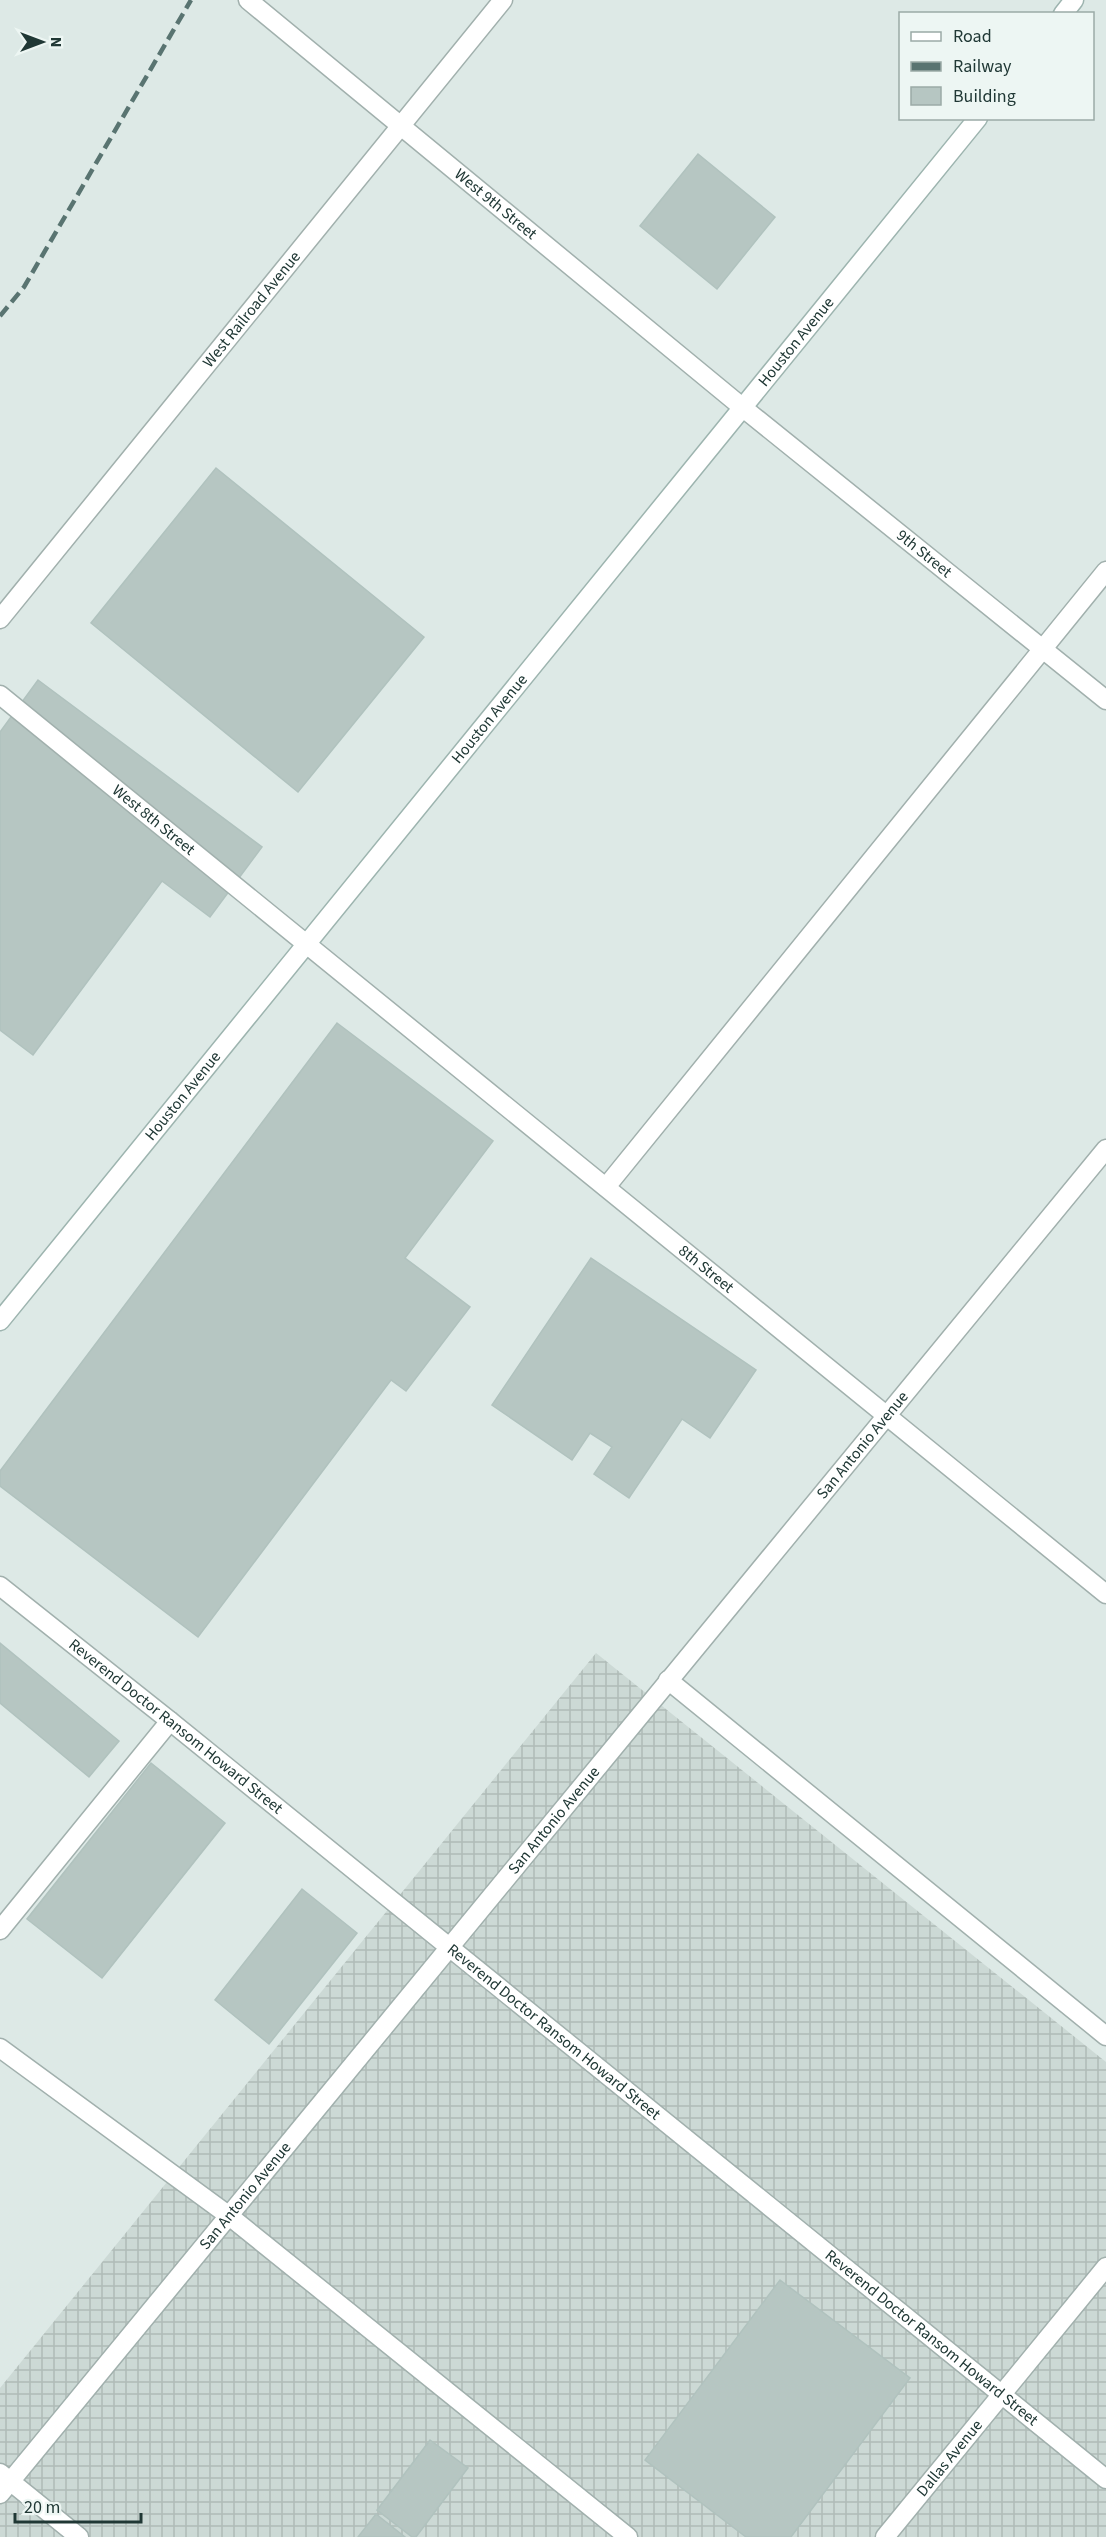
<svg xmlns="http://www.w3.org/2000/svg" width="1106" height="2537" font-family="'Source Sans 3',sans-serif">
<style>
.industrial{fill:url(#industrial-grid)}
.building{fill:#b6c6c2;stroke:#b0c2be;stroke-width:1.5}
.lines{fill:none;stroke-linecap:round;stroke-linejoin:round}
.service-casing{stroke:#a1b0ad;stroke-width:21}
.minor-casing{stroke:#a1b0ad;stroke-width:21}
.tertiary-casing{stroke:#a1b0ad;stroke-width:21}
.secondary-casing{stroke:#9db4af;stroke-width:21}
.service{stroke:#fff;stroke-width:18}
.minor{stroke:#fff;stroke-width:18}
.tertiary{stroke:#fff;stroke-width:18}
.secondary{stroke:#fff;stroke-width:18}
.rail{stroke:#597471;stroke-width:4.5;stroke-dasharray:12 6;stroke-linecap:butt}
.labels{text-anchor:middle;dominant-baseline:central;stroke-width:6;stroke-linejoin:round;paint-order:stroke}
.street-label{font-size:16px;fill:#203835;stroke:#edf6f3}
</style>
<defs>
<pattern id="industrial-grid" width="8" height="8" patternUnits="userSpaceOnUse" patternTransform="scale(1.5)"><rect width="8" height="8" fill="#ccd9d5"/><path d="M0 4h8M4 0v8" fill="none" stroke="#afbbb7"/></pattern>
</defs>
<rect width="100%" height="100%" fill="#dde9e6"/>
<path class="industrial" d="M596,1653L1106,2062V2537H0V2388Z"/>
<g class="building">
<path d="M698,154L775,217L717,289L640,226Z"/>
<path d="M216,468L424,637L298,792L91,623Z"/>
<path d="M38,680L262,847L210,917L162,881L33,1055L0,1030V732Z"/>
<path d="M337,1023L493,1141L405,1258L470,1307L406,1391L391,1380L198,1637L0,1486V1471Z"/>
<path d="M591,1258L756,1370L710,1438L682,1419L629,1498L594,1474L612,1447L590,1433L572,1460L492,1405Z"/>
<path d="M0,1643L119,1741L89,1777L0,1703Z"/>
<path d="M151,1763L225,1823L102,1978L27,1919Z"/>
<path d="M302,1889L357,1933L269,2044L215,2000Z"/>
<path d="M780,2280L910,2378L791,2537H746L645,2460Z"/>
<path d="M430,2440L468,2468L416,2537H412L377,2510Z"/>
<path d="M376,2514L405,2537H358Z"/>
</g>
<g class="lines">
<defs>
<g id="service">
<path d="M606,1187L1106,571"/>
<path d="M668,1680L1106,2036"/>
<path d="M0,1930L170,1721"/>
<path d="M0,2048L228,2215L628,2537"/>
</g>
<g id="minor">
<path id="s1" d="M248,0L742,407L1106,700"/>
<path id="s2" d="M0,619L503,0"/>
<path id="s3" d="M0,695L1106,1594"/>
<path d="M0,2473L79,2537"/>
<path id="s4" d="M0,2494L1106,1149"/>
<path id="s5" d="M885,2537L1106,2267"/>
</g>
<g id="tertiary">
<path id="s6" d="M0,1586L170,1721L1106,2479"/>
</g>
<g id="secondary">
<path d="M1063,14L1074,0"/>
<path id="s7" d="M0,1321L978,118"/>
</g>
</defs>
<use href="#service" class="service-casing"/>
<use href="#minor" class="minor-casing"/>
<use href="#tertiary" class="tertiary-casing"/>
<use href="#secondary" class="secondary-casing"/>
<use href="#service" class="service"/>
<use href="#minor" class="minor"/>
<use href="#tertiary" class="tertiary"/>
<use href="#secondary" class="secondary"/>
<path class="rail" d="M0,316L24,287L191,0"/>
</g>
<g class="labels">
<g class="street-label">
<text stroke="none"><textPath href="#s1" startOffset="321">West 9th Street</textPath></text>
<text stroke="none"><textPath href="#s2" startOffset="399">West Railroad Avenue</textPath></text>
<text stroke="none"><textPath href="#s7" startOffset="1262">Houston Avenue</textPath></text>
<text stroke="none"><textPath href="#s1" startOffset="874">9th Street</textPath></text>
<text stroke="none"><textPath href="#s7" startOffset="776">Houston Avenue</textPath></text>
<text stroke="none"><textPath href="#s3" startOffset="198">West 8th Street</textPath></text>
<text stroke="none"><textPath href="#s7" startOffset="290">Houston Avenue</textPath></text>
<text stroke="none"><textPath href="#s3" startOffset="910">8th Street</textPath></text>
<text stroke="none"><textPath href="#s4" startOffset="1358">San Antonio Avenue</textPath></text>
<text stroke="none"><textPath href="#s6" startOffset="225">Reverend Doctor Ransom Howard Street</textPath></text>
<text stroke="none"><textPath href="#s4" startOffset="872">San Antonio Avenue</textPath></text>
<text stroke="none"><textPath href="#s6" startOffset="711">Reverend Doctor Ransom Howard Street</textPath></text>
<text stroke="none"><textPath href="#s4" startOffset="386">San Antonio Avenue</textPath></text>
<text stroke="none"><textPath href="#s6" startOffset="1197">Reverend Doctor Ransom Howard Street</textPath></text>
<text stroke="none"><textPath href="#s5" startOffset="102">Dallas Avenue</textPath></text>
</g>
</g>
<rect x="899" y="12" width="195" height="108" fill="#edf6f3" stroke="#9baaa7" stroke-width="1.5"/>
<rect x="911" y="32" width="30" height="9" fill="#ffffff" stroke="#9baaa7" stroke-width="1.5"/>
<text x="953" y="42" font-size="18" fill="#203835">Road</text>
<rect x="911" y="62" width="30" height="9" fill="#597471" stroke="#9baaa7" stroke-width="1.5"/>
<text x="953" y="72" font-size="18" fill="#203835">Railway</text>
<rect x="911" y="87" width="30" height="18" fill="#b6c6c2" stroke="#9baaa7" stroke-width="1.5"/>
<text x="953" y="102" font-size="18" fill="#203835">Building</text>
<g transform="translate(42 42) rotate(90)" stroke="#edf6f3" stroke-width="4.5" paint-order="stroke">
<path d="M0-4.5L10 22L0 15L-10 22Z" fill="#203835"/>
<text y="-9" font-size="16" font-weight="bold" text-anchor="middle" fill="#203835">N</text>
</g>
<path d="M15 2513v9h126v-9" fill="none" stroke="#203835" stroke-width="3"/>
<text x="24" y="2513" font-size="18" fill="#203835" stroke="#edf6f3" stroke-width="4.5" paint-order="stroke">20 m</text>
</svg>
